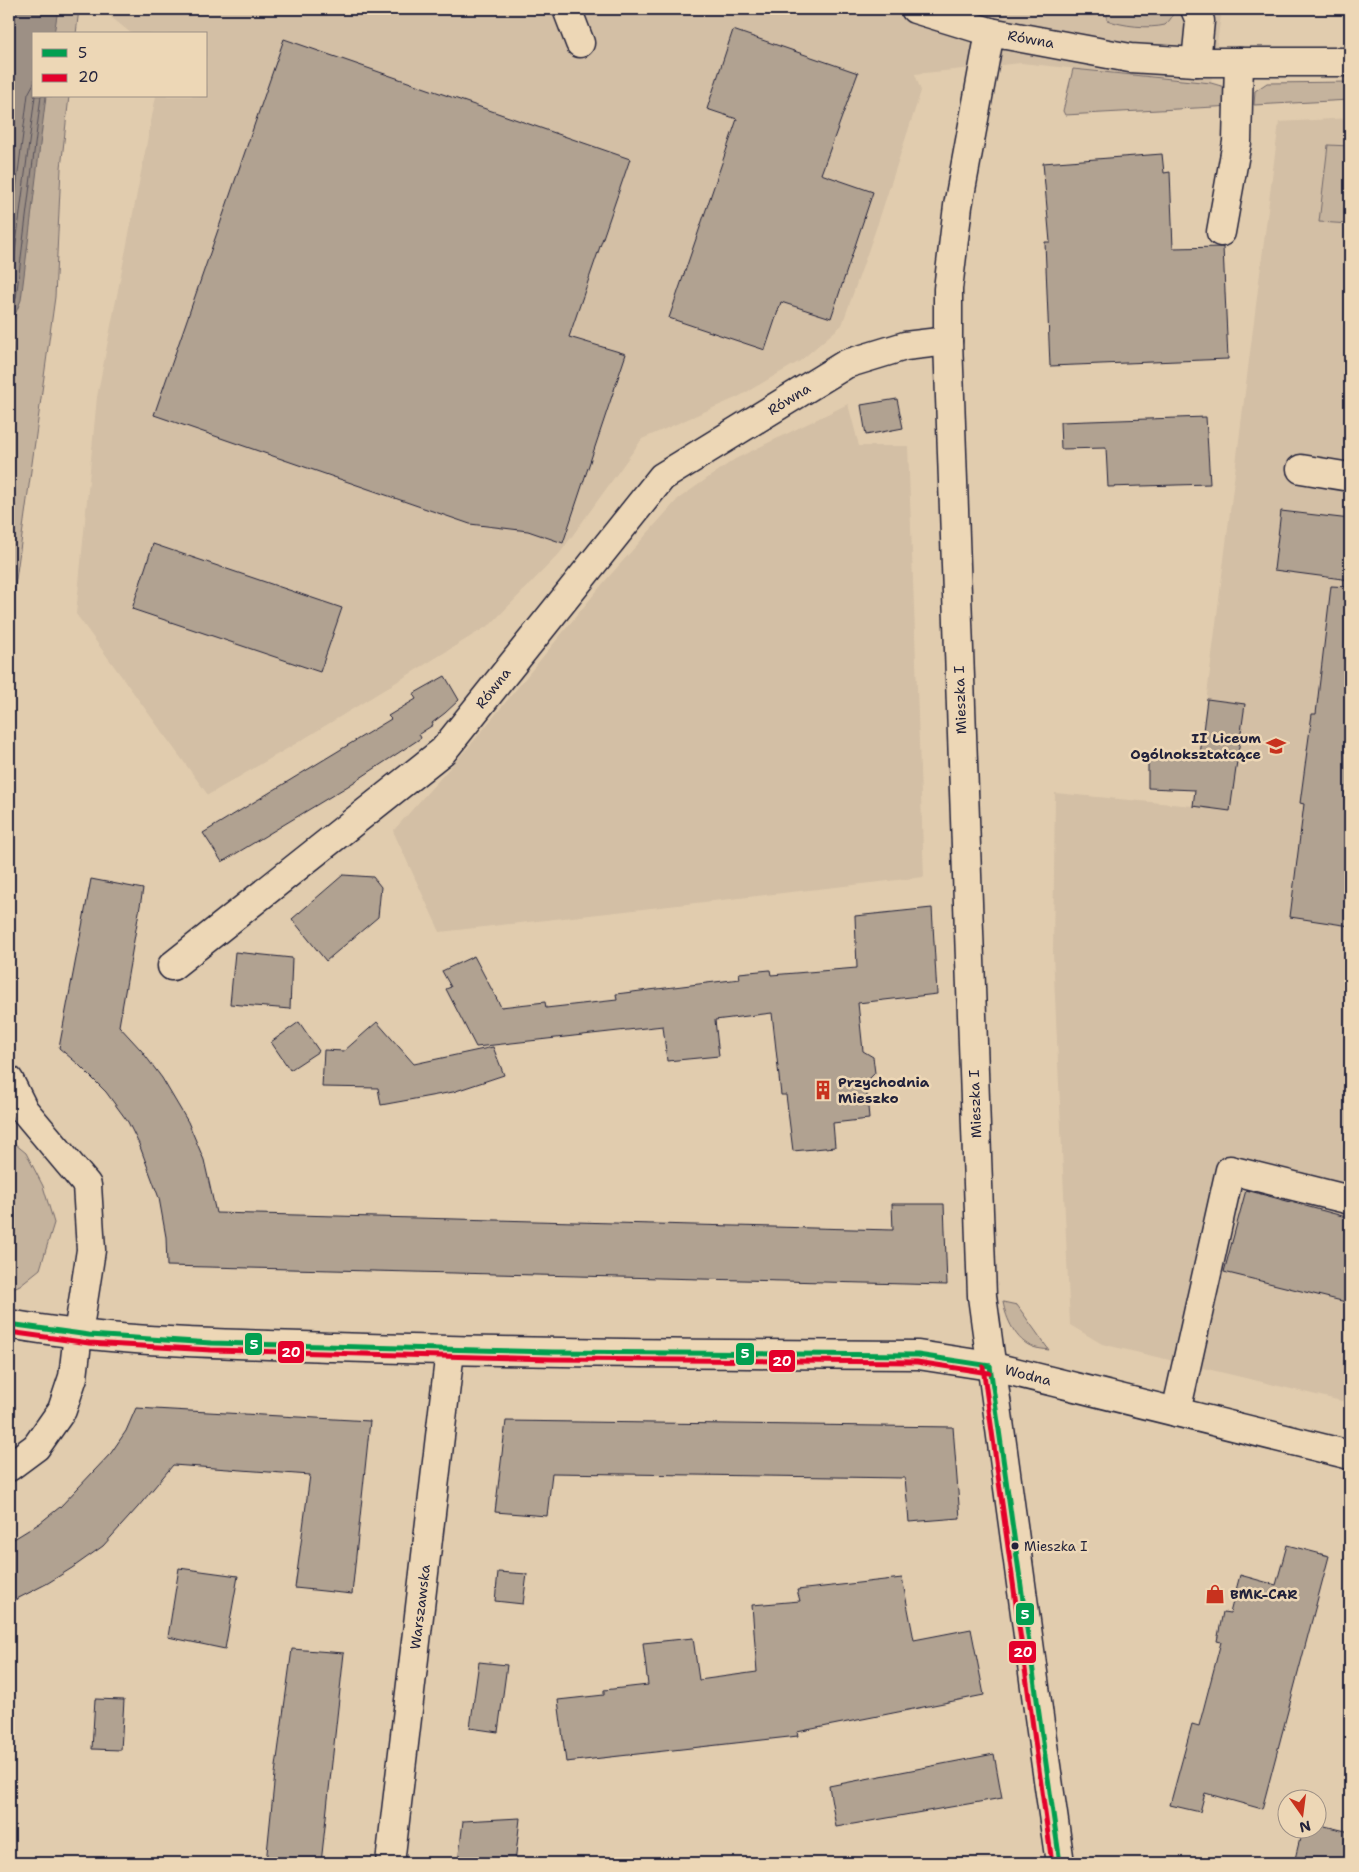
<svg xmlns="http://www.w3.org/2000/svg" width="1359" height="1872" font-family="'Shantell Sans',sans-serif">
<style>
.built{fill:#d3bfa5}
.green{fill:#c5b39d;stroke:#746a6c}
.water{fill:#9d9085;stroke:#6c6467}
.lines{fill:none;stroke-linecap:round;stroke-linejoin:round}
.shore{stroke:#534e59;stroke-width:1}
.building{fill:#b1a291;stroke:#22223b}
.minor-casing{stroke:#22223b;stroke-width:31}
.minor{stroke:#edd7b6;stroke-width:28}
.bus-1-casing{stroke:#edd7b6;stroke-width:9}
.bus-2-casing{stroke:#edd7b6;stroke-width:9}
.bus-1{stroke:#029f50;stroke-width:5}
.bus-2{stroke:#e4002b;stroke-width:5}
.bus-dot{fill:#22223b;stroke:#edd7b6;stroke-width:2}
.labels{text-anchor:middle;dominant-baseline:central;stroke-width:5;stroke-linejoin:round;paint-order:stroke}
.bus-label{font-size:13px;fill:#22223b;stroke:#edd7b6;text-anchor:start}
.street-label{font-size:14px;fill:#22223b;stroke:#edd7b6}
.poi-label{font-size:14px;font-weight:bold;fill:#22223b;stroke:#edd7b6;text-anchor:start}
.line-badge{stroke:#edd7b6;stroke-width:2}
.badge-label{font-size:14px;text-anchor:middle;font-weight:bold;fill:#fff}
</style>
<rect width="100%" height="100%" fill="#e1ccae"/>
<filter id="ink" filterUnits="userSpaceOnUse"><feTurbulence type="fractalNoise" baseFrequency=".02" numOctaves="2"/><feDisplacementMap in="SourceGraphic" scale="10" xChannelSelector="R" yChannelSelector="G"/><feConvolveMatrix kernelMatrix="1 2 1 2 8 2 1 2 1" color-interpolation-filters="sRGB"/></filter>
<g filter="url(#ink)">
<g class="built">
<path d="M113,9H1222L1211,83L1021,63L915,74L921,91L878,223L842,325L800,361L738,397L642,439L560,553L491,624L302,740L208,795L76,614L97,397L156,96H206V34H132L111,17Z"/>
<path d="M1350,118V1403L1102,1344L1070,1325L1053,953L1055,793L1193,806L1279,122Z"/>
<path d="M848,404L859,446H908L924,877L440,932L393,831L472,743L605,581L678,499L735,459Z"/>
</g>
<g class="green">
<path d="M9,9H79L76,34H34V96H69L61,168L55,297L9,630Z"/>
<path d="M1111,9H1173C1174,16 1170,20 1165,25C1149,29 1122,26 1107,20V15Z"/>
<path d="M1073,69L1211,83L1228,88L1233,106L1065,115L1063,111Z"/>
<path d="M1350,82V100L1254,105L1255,91L1267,83Z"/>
<path d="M1328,145L1350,146V224L1319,222Z"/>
<path d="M9,1139L26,1153L43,1186L54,1223L40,1269L20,1285L9,1290Z"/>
<path d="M1003,1302L1017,1305L1049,1350C1044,1349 1038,1349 1033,1347C1016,1341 1006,1319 1003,1302Z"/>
</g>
<path class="water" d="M9,9H58L54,34H34V96H46L21,300L11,325L13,361L9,383Z"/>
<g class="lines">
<g class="shore">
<path d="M9,244L28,94L34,83"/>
<path d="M9,299L35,96"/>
<path d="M9,317L16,298L41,96"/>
</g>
</g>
<g class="building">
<path d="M733,30L858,73L821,174L873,192L831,318L781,302L765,350L669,318L737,119L707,109Z"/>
<path d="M284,39L630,159L569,337L626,354L563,543L528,531L470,524L154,415Z"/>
<path d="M1162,154L1164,173L1170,172L1173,248L1223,247L1228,359L1050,366L1045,242H1050L1043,163Z"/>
<path d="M897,399L903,428L866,435L861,405Z"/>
<path d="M1206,417L1210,484L1108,487L1106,448L1061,449L1060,422Z"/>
<path d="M1281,511L1350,519V580L1274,570Z"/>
<path d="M153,544L342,608L320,672L132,609Z"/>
<path d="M1331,586L1350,587V926L1290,917L1304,804L1300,803L1312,714H1316Z"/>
<path d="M445,676L459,700L445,713L432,723L433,725L419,734L421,738L348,786L222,862L203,833L391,719L388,716L416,699L413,694Z"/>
<path d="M1207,699L1245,704L1230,811L1193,806L1195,790L1148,788V754L1200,755Z"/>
<path d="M343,875L373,877L381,887L378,917L326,961L292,919Z"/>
<path d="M91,879L143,889L119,1026L141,1050L162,1078L188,1122L204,1160L216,1213L893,1230L892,1204H944L947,1285L167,1266L166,1237L159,1198L139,1144L128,1122L106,1092L78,1064L59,1048Z"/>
<path d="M932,908L937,994L858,1003L863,1051L873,1057L875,1073L866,1082L869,1119L833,1123L835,1147L793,1151L786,1095H781L772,1013L715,1020L719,1056L667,1061L663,1026L476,1047L446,989L451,987L442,971L474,956L501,1007L545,1002L546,1008L617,1000L616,994L740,979L739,973L770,970L771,975L857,968L855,916Z"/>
<path d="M235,952L292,958L290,1009L230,1004Z"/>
<path d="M299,1022L319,1051L290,1070L271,1042Z"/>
<path d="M377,1022L414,1064L493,1047L504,1075L453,1092L381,1105L378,1088L322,1087L324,1050L344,1051Z"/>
<path d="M1246,1190L1350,1218V1303L1224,1272Z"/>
<path d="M136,1408L370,1421L352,1594L295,1588L310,1475L173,1465L138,1507L103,1546L72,1568L48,1583L9,1603V1542L40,1523L60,1507L111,1453L126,1431Z"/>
<path d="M506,1421L953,1427L960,1518L909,1522L905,1478L552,1473L547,1516L495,1512Z"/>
<path d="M1287,1545L1329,1556L1262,1809L1205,1793L1200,1812L1170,1805L1192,1724L1199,1726L1221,1642L1217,1641L1223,1612L1230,1613L1240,1575L1276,1585Z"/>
<path d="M179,1568L238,1576L225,1649L168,1637Z"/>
<path d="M498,1572L527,1574L523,1604L495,1601Z"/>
<path d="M902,1578L914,1640L971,1629L984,1695L797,1732L798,1736L566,1762L558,1700L604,1695V1690L648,1685L643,1643L693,1638L699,1680L757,1672L752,1605L800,1601L797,1590Z"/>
<path d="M292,1649L344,1653L321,1863H266L275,1774Z"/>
<path d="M479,1662L507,1665L498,1732L470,1728Z"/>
<path d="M95,1699L124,1700L121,1750L92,1749Z"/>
<path d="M994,1754L1002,1798L836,1827L829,1786Z"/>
<path d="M520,1818L515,1863H458L463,1821Z"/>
<path d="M1316,1824L1350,1832V1845L1346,1863H1294L1302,1830H1316Z"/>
</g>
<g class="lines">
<defs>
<g id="minor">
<path d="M567,9L580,43"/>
<path d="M915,9L990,32"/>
<path d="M1195,9L1200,21L1196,62"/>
<path d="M1221,232L1237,142L1239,62"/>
<path d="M948,341L982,1296L1040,1724L1060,1863"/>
<path d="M1301,469L1350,477"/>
<path d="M172,966L443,751L662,477L846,364L905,346L948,341V289L958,206L990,32L1130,58L1196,62H1350"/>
<path d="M9,1080L24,1110L87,1185L91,1250L78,1334L73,1377L62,1410L36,1447L9,1467"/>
<path d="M9,1324C115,1343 225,1343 333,1347C528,1353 723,1354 918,1355L990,1366L1350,1455"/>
<path d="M1176,1412L1230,1170L1350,1200"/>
<path d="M390,1863L450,1351"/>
</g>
</defs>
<use href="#minor" class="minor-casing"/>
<use href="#minor" class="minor"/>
<defs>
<g id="bus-1">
<path d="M9,1324L89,1335L211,1343L552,1352L918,1355L990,1366"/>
<path d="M990,1366L1060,1863"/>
</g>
<g id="bus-2">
<path d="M9,1332L89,1343L211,1350L552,1359L917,1362L989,1373"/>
<path d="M983,1367L1052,1863"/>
</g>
</defs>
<use href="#bus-1" class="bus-1-casing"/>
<use href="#bus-2" class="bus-2-casing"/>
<use href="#bus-1" class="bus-1"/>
<use href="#bus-2" class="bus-2"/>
</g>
</g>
<defs>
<symbol id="school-bare" viewBox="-9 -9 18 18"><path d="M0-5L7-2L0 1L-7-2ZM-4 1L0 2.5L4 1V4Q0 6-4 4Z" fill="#c8321e" stroke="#edd7b6" stroke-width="2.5" paint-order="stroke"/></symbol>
<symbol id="building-bare" viewBox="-9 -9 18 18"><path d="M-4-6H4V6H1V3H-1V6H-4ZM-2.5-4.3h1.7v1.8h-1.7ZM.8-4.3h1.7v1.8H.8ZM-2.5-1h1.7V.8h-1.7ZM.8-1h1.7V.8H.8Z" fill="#c8321e" stroke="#edd7b6" stroke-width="2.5" paint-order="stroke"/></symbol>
<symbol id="shop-bare" viewBox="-9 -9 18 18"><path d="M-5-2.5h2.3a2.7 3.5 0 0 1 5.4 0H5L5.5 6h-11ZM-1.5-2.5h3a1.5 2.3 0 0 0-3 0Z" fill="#c8321e" stroke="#edd7b6" stroke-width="2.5" paint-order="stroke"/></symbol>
</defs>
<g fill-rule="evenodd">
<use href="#school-bare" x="1262" y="732" width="28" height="28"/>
<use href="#building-bare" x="809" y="1076" width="28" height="28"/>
<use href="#shop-bare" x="1201" y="1580" width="28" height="28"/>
</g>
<circle class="bus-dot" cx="1015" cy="1546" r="4.5"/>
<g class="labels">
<g class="bus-label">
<text x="1024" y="1546">Mieszka I</text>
</g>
<g class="street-label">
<text transform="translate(1031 39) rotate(10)">Równa</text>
<text transform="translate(789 399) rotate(-32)">Równa</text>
<text transform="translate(493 688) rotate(-52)">Równa</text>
<text transform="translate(960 700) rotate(-92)">Mieszka I</text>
<text transform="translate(975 1104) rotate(-92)">Mieszka I</text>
<text transform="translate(1028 1375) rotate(14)">Wodna</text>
<text transform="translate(420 1607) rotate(-83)">Warszawska</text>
</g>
<g class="poi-label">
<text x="1261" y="738" text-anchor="end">II Liceum<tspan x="1261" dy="16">Ogólnokształcące</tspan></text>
<text x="838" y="1082">Przychodnia<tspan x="838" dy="16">Mieszko</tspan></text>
<text x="1230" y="1594">BMK-CAR</text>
</g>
</g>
<g class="line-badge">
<rect x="244" y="1332" width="19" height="24" rx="5" fill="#029f50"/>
<rect x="277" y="1340" width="28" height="24" rx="5" fill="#e4002b"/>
<rect x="735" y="1342" width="20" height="24" rx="5" fill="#029f50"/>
<rect x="768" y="1349" width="28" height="24" rx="5" fill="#e4002b"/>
<rect x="1015" y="1602" width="20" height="24" rx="5" fill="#029f50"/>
<rect x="1008" y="1640" width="29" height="24" rx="5" fill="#e4002b"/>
</g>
<g class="badge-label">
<text x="254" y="1349">5</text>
<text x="291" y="1357">20</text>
<text x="745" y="1358">5</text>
<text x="782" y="1366">20</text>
<text x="1025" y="1619">5</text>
<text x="1023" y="1657">20</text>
</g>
<rect width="1359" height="1872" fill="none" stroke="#edd7b6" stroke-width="30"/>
<rect x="15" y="15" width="1329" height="1842" fill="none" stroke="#22223b" stroke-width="2" filter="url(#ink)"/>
<rect x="32" y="32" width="175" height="65" fill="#edd7b6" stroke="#9c8f85"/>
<rect x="42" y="49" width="25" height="8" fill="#029f50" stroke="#9c8f85"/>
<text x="78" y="58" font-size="15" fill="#22223b">5</text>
<rect x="42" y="74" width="25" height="8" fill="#e4002b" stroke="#9c8f85"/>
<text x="78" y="82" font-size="15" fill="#22223b">20</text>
<g transform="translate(1302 1814) rotate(166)"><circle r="24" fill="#edd7b6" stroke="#9c8f85"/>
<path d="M0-4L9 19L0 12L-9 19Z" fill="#c8321e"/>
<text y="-8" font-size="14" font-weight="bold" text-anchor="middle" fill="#22223b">N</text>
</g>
</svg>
